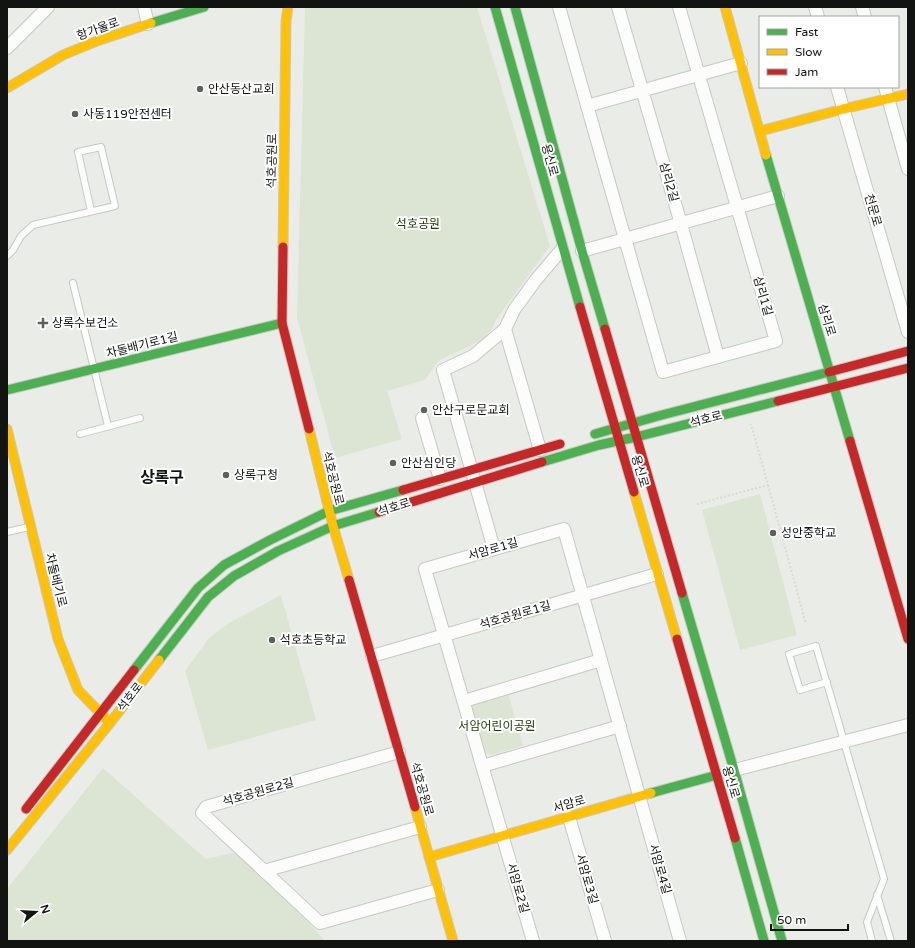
<svg xmlns="http://www.w3.org/2000/svg" width="915" height="948" font-family="'Varela Round','Noto Sans KR',sans-serif">
<style>
.green{fill:#dce5d4}
.lines{fill:none;stroke-linecap:round;stroke-linejoin:round}
.lane-casing{stroke:#c6c8c4;stroke-width:8}
.street-casing{stroke:#c6c8c4;stroke-width:14}
.fast-casing{stroke:#c6c8c4;stroke-width:11}
.slow-casing{stroke:#c6c8c4;stroke-width:11}
.jam-casing{stroke:#c6c8c4;stroke-width:11}
.path{stroke:#d8d9d8;stroke-width:2;stroke-dasharray:2 2;stroke-linecap:butt}
.lane{stroke:#fcfcfb;stroke-width:6}
.street{stroke:#fcfcfb;stroke-width:12}
.fast{stroke:#4caf50;stroke-width:9}
.slow{stroke:#ffc107;stroke-width:9}
.jam{stroke:#c62828;stroke-width:9}
.poi-dot{fill:#5d605b;stroke:#fff;stroke-width:1.5}
.labels{text-anchor:middle;dominant-baseline:central;stroke-width:4;stroke-linejoin:round;paint-order:stroke}
.street-label{font-size:12px;fill:#111410;stroke:#fff}
.poi-label{font-size:12px;fill:#111410;stroke:#fff;text-anchor:start}
.park-label{font-size:12px;fill:#233b0c;stroke:#fff}
.district-label{font-size:16px;font-weight:bold;fill:#111410;stroke:#fff}
</style>
<rect width="100%" height="100%" fill="#eaede7"/>
<g class="green">
<path d="M305,7H477L550,246L496,320L492,329L482,340L438,361L425,380L387,391L402,439L335,458L297,318Z"/>
<path d="M760,494L797,635L740,650L702,510Z"/>
<path d="M281,595L316,720L208,750L185,671L209,638L229,623Z"/>
<path d="M508,693L523,746L490,755L485,752L472,707L475,703Z"/>
<path d="M103,768L206,859L246,850L325,941H7V889Z"/>
</g>
<g class="lines">
<defs>
<g id="lane">
<path d="M7,256L13,250L21,236L33,225L115,206L101,147L78,152L91,211"/>
<path d="M73,283L108,426"/>
<path d="M80,434L140,418"/>
<path d="M7,532L29,527"/>
<path d="M827,682L800,690L789,654L816,646C825,678 835,709 844,742L884,879L867,922L872,941"/>
<path d="M877,895L891,941"/>
</g>
<g id="street">
<path d="M144,7L148,24"/>
<path d="M559,7L663,372L776,341L679,7"/>
<path d="M618,7L681,224L718,357"/>
<path d="M815,7L818,17"/>
<path d="M862,7L865,17"/>
<path d="M7,48L48,7"/>
<path d="M837,87L908,332"/>
<path d="M885,87L908,169"/>
<path d="M587,106L741,63"/>
<path d="M582,251L778,196"/>
<path d="M505,329L540,450"/>
<path d="M422,418L440,479"/>
<path d="M494,549L443,370L473,356L505,329L514,310L535,281L562,249"/>
<path d="M372,656L657,574"/>
<path d="M464,701L601,660"/>
<path d="M399,752L206,807L202,813L320,923L438,890"/>
<path d="M482,766L620,726"/>
<path d="M727,772L908,725"/>
<path d="M569,817L605,941"/>
<path d="M264,871L420,827"/>
<path d="M533,941L425,569L564,529L680,941"/>
</g>
<g id="fast">
<path d="M495,7L580,307"/>
<path d="M515,7L582,251L605,329"/>
<path d="M151,23L204,7"/>
<path d="M766,155L850,441"/>
<path d="M7,390L282,323"/>
<path d="M595,434L658,416L829,372"/>
<path d="M542,462L599,445L636,437L778,401"/>
<path d="M682,593L734,770L782,941"/>
<path d="M159,660L208,597L234,576L278,551L333,526L379,512"/>
<path d="M134,670L198,588L224,565L270,540L329,511L403,490"/>
<path d="M651,793L717,775"/>
<path d="M735,838L764,941"/>
</g>
<g id="slow">
<path d="M725,7L766,155"/>
<path d="M7,88L63,55L97,41L151,23"/>
<path d="M760,131L843,109L908,94"/>
<path d="M283,247L286,21L288,7"/>
<path d="M7,429L58,639L78,690L108,721"/>
<path d="M309,429L333,526L349,580"/>
<path d="M634,492L677,639"/>
<path d="M415,807L453,941"/>
<path d="M7,850L110,723L159,660"/>
<path d="M429,857L651,793"/>
</g>
<g id="jam">
<path d="M283,247L282,323L309,429"/>
<path d="M580,307L634,492"/>
<path d="M605,329L682,593"/>
<path d="M829,372L908,351"/>
<path d="M778,401L908,368"/>
<path d="M850,441L908,639"/>
<path d="M403,490L560,444"/>
<path d="M379,512L542,462"/>
<path d="M349,580L415,807"/>
<path d="M677,639L735,838"/>
<path d="M26,809L134,670"/>
</g>
</defs>
<use href="#lane" class="lane-casing"/>
<use href="#street" class="street-casing"/>
<use href="#fast" class="fast-casing"/>
<use href="#slow" class="slow-casing"/>
<use href="#jam" class="jam-casing"/>
<g class="path">
<path d="M768,485L806,624"/>
<path d="M697,504L768,485L751,424"/>
</g>
<use href="#lane" class="lane"/>
<use href="#street" class="street"/>
<use href="#fast" class="fast"/>
<use href="#slow" class="slow"/>
<use href="#jam" class="jam"/>
</g>
<g class="poi-dot">
<circle cx="200" cy="89" r="4"/>
<circle cx="75" cy="114" r="4"/>
<path d="M41 317h4v4h4v4h-4v4h-4v-4h-4v-4h4z"/>
<circle cx="424" cy="410" r="4"/>
<circle cx="393" cy="463" r="4"/>
<circle cx="226" cy="475" r="4"/>
<circle cx="773" cy="533" r="4"/>
<circle cx="272" cy="640" r="4"/>
</g>
<g class="labels">
<g class="street-label">
<text transform="translate(98 29) rotate(-20)">항가울로</text>
<text transform="translate(550 160) rotate(75)">용신로</text>
<text transform="translate(272 161) rotate(-89)">석호공원로</text>
<text transform="translate(669 182) rotate(74)">삼리2길</text>
<text transform="translate(873 210) rotate(74)">천문로</text>
<text transform="translate(763 296) rotate(74)">삼리1길</text>
<text transform="translate(827 320) rotate(73)">삼리로</text>
<text transform="translate(142 345) rotate(-14)">차돌배기로1길</text>
<text transform="translate(706 419) rotate(-14)">석호로</text>
<text transform="translate(640 471) rotate(74)">용신로</text>
<text transform="translate(333 478) rotate(76)">석호공원로</text>
<text transform="translate(394 507) rotate(-17)">석호로</text>
<text transform="translate(493 549) rotate(-16)">서암로1길</text>
<text transform="translate(56 580) rotate(76)">차돌배기로</text>
<text transform="translate(515 615) rotate(-16)">석호공원로1길</text>
<text transform="translate(130 697) rotate(-52)">석호로</text>
<text transform="translate(731 782) rotate(74)">용신로</text>
<text transform="translate(422 789) rotate(74)">석호공원로</text>
<text transform="translate(258 792) rotate(-16)">석호공원로2길</text>
<text transform="translate(569 804) rotate(-16)">서암로</text>
<text transform="translate(660 869) rotate(74)">서암로4길</text>
<text transform="translate(587 879) rotate(74)">서암로3길</text>
<text transform="translate(518 888) rotate(74)">서암로2길</text>
</g>
<g class="poi-label">
<text x="208" y="89">안산동산교회</text>
<text x="83" y="114">사동119안전센터</text>
<text x="52" y="323">상록수보건소</text>
<text x="432" y="410">안산구로문교회</text>
<text x="401" y="463">안산심인당</text>
<text x="234" y="475">상록구청</text>
<text x="781" y="533">성안중학교</text>
<text x="280" y="640">석호초등학교</text>
</g>
<g class="park-label">
<text x="418" y="224">석호공원</text>
<text x="497" y="726">서암어린이공원</text>
</g>
<g class="district-label">
<text x="162" y="478">상록구</text>
</g>
</g>
<rect width="915" height="948" fill="none" stroke="#111410" stroke-width="16"/>
<rect x="759" y="16" width="140" height="72" fill="#ffffff" stroke="#a0a19f"/>
<rect x="767" y="29" width="20" height="6" fill="#4caf50" stroke="#a0a19f"/>
<text x="795" y="36" font-size="12" fill="#111410">Fast</text>
<rect x="767" y="49" width="20" height="6" fill="#ffc107" stroke="#a0a19f"/>
<text x="795" y="56" font-size="12" fill="#111410">Slow</text>
<rect x="767" y="69" width="20" height="6" fill="#c62828" stroke="#a0a19f"/>
<text x="795" y="76" font-size="12" fill="#111410">Jam</text>
<g transform="translate(36 912) rotate(72)" stroke="#ffffff" stroke-width="3" paint-order="stroke">
<path d="M0-3L7 15L0 10L-7 15Z" fill="#111410"/>
<text y="-6" font-size="11" font-weight="bold" text-anchor="middle" fill="#111410">N</text>
</g>
<path d="M771 924v6h77v-6" fill="none" stroke="#111410" stroke-width="2"/>
<text x="777" y="924" font-size="12" fill="#111410" stroke="#ffffff" stroke-width="3" paint-order="stroke">50 m</text>
</svg>
